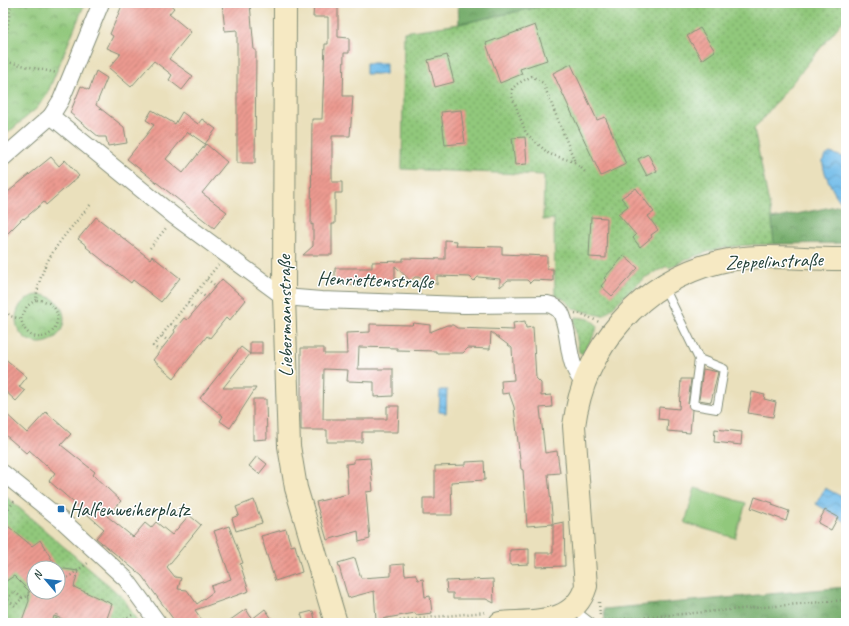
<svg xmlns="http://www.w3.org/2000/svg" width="849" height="626" font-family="Caveat,sans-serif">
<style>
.grass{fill:url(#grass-dots);stroke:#588258;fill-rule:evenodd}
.forest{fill:url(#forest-crowns);stroke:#4a7450}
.park{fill:url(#park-crowns);stroke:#588258}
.pitch{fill:#91c87b;stroke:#588258}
.water{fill:url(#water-waves);stroke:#487c8e}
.building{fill:url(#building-hatch)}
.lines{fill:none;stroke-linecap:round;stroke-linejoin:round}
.lane-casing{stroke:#848e78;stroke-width:10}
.street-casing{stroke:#848e78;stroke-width:18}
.secondary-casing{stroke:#848e78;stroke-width:24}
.path{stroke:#848e78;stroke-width:2.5;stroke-dasharray:1 3;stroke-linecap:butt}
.lane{stroke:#fff;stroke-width:8}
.street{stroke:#fff;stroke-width:16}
.secondary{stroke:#f6e9c3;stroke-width:22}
.poi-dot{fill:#1f6fb2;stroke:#fff;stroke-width:1.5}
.labels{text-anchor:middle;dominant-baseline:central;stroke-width:3;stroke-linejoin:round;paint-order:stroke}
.street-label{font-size:20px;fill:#1f3d34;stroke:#fff}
.poi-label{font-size:20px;fill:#1f3d34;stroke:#fff;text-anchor:start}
</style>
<defs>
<pattern id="grass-dots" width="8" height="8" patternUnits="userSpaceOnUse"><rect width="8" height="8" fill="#91c87b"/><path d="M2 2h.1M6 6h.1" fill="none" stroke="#76a466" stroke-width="1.8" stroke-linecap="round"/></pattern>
<pattern id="forest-crowns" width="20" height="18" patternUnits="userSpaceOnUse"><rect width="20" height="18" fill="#74ac6b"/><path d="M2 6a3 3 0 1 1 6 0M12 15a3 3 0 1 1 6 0" fill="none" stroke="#5f8d59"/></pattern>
<pattern id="park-crowns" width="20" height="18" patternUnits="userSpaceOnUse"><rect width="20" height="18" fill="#91c87b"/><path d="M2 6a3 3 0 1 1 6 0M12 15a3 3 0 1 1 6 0" fill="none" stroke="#76a466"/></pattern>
<pattern id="water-waves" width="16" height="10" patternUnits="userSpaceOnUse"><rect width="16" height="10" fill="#70bbe9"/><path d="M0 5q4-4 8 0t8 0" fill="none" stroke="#5b99be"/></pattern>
<pattern id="building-hatch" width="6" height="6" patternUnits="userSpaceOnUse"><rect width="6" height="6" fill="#ec9a90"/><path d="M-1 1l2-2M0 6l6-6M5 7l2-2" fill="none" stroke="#bf7f76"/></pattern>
</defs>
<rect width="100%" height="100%" fill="#fff"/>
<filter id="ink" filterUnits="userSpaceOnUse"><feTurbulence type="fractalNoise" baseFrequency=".025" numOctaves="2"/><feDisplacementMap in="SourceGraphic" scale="8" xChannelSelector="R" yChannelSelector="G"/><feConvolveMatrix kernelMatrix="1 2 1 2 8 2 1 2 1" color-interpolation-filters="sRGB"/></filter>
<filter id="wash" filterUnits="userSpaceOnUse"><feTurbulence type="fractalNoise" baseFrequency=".012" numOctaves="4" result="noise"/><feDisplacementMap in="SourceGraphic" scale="16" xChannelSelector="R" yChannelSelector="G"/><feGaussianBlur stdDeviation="0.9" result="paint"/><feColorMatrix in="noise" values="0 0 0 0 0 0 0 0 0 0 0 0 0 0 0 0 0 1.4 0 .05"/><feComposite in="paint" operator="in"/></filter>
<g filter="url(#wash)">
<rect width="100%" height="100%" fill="#eae0bc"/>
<g class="grass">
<path d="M556,3H846V17L754,129L772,219L774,244C731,245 708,248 669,268L667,266L644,278L603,316L574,309L565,300L555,295L554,219L543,220L544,175L402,169L404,32L459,24Z"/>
<path d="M576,317L589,319L597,325L596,331L583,354L579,352L574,321Z"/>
<path d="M3,494L115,591L124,599L137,621L132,623H3ZM34,568H58V592H34Z"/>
</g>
<g class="forest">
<path d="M458,3H556L459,24Z"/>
<path d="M846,204V243L774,244L772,219Z"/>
<path d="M846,587V623L736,622L735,623H605L604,609Z"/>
</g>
<g class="park">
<path d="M3,3H85L47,94L37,108L3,137Z"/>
<circle cx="40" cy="319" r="24"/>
</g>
<path class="pitch" d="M695,488L746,503L735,538L685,523Z"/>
<g class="water">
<path d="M386,63V74H366V63Z"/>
<path d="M830,153L846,158V201H840C834,194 821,169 823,160C824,156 827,155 830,153Z"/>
<path d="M440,390H447L446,413L439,412Z"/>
<path d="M825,488L846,499V522L816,504Z"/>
</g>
<g id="blocks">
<g class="building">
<path d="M123,3H168L174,8L169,14L191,32L169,59L193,76L182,90L169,80L172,75L154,61L131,87L109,68L121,54L107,48L113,36L110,34Z"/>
<path d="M222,3H250L254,50H256L255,163H237V30L225,31Z"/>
<path d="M314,3H338V37L349,38V53H344L343,96H353L350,136H332V182H342V193H335V224H332V255H303L313,246V224L311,225L312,119H322L325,44H328V17H313Z"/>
<path d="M535,25L547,60L520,69L522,74L500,83L486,43Z"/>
<path d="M700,28L715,51L702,60L687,36Z"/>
<path d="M447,55L454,82L435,87L428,60Z"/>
<path d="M571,64L597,120L605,117L626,164L601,176L553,73Z"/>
<path d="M96,71L107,78L96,105L124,127L127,143L108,146L106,137H99L70,113L81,86L89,90Z"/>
<path d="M152,110L175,124L182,112L198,124L202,119L216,129L205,144L188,132L166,159L183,173L206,144L227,162L202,193L227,212L214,228L127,159L154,125L146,120Z"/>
<path d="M461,110L465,143L445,145L441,112Z"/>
<path d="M525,137L527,164L515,165L512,138Z"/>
<path d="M648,154L657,171L647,176L638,159Z"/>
<path d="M51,157L59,166L65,160L79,176L46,205L44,202L24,219L23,218L3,238V196Z"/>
<path d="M636,188L654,212L648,216L658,230L651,235L652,237L640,247L633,238L636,235L618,214L628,206L621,198Z"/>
<path d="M96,217L150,259L152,256L180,278L161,302L133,280L131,283L86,247L87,246L78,239Z"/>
<path d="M591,217L607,218L606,258L589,257Z"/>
<path d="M445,240L457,241L456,246L502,247V254L547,256V269H553V281L533,280L530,283L527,280H508L500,287V279L478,277L474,281L470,277L437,276V285L429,278L415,277L411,281L395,266V280H356L357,286L335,284V268H372V262L403,261V258L445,259Z"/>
<path d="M624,256L638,268L612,296L601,286L606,280L604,278Z"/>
<path d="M222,279L246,300L229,321L226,318L210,338L207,336L174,378L153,360L175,332L174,330L184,318L187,320Z"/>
<path d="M525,321L526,328L533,327L536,378L541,383V396L551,395L552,407L540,408L545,453L557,451L560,473L548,474L553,524L527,526L523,470L521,469L514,407L509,393L502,394L501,381L514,380L512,348L491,332L490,349L468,348L463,353H436V351L397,350V348L359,347L358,369H393V396L374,397V382L347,381L348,370L324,369L323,419H387V406H399L398,432H362V442H327V430H301V348H324V354H347L346,333L370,332V324L412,325L414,323L430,325V332L447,325H453L457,328L514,330L513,323Z"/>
<path d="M250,342H262V354H250L223,388H256L230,428L220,421L223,416L200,398L241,347L250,354Z"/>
<path d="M3,357L27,377L19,387L25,391L16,401L3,389Z"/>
<path d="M703,369L718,372L711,402L699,400Z"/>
<path d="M681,379H691L688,404L692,410L690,433L667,431L668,420L658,419L659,407L679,409Z"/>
<path d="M752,392L765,395L764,399L776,402L773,417L748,413Z"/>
<path d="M253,399H266L267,439L253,440Z"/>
<path d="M3,411L27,433L46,412L71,434L61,445L95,472L93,475L121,501L107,516L133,537L145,523L151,528L156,522L172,535L189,515L201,525L167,567L175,577L181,578L178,589L187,590L197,604L213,592L211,586L231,579L214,531L229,526L243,563L240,564L249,591L195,610L204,623H176L142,576L96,538L104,529L49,481L55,473L29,450L26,453L3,433Z"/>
<path d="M715,429L742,432L741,445L714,442Z"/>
<path d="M257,456L267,464L259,474L249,466Z"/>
<path d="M370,458L373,491L366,492L370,539L359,542L358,531L327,540L316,502L348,494L346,464L354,463V459Z"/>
<path d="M484,461L485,480L451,482L452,515H423V498H435V466L466,465V462Z"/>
<path d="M755,497L773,503L772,505L789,511L786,521L751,508Z"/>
<path d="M254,500L262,523L236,531L232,518L239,515L236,507Z"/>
<path d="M825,510L838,517L831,530L818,523Z"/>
<path d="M3,522L32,546L40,540L57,568H34V592H58V568L78,571L74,587L112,604L106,621L99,620L98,623H73L54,616L52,623H21L29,601L28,592H30L14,576L3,583Z"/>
<path d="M564,522L565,566L536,567V553H553V524Z"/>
<path d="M286,529L291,546L295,545L302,572L275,581L261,536Z"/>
<path d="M529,549V564L510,565V550Z"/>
<path d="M355,558L361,578L391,576V565L404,564L405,575L415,574L418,580L423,579L425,597L430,596L432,613L416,615L415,613L376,620L374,591L348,598L338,563Z"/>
<path d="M493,579L494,603L486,599H453V593H447L446,581Z"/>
<path d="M246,609L252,619L265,609L275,623H226Z"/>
<path d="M313,611L316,623H304L301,614Z"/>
</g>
</g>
</g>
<g filter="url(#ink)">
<use href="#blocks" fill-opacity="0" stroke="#848e78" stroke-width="1"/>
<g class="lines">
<defs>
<g id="lane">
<path d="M664,287L699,359L724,369L717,409L693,405L699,359"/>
<path d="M573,609L591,623"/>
</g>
<g id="street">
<path d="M51,116L174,216L284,297L321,300L464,305L547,304C553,305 560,309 562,315C571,337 566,365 584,383"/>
<path d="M3,158L51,116L61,100L101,3"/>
<path d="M3,473L64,522L126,579L158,623"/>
</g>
<g id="secondary">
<path d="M285,3L284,297L289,446L296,488L336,623"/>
<path d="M500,623C534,620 574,626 586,586L574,426C584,347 641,281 719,262C760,252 804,260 846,259"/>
</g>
</defs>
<use href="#lane" class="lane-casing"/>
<use href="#street" class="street-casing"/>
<use href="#secondary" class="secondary-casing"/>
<g class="path">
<path d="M3,60L11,3"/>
<path d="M3,61L57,73"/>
<path d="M575,162L549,154L526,133L512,96V89L517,84L532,76L543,83L575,162L585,172"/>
<path d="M150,248L166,228"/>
<path d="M207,279L216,286"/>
<path d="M197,291L207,298"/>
<path d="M36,300L27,306L21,319C23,327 26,333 33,336C59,345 70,300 36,300C41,257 65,236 91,204"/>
<path d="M188,303L195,309"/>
<path d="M3,308L10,316L21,319"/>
<path d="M575,313L582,314L599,322"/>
<path d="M171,324L176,327"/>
<path d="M162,336L168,341"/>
<path d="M160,351L153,346L218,265"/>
<path d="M4,515L15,500"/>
<path d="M64,580L88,563"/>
<path d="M22,598L28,596"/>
<path d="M3,599H7L14,591L22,598L15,606L7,599"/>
<path d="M599,602L600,617"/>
<path d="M352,621L374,623L486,612"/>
<path d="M601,621L846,600"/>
<path d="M55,623L58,613"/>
<path d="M117,623L134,614"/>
</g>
<use href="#lane" class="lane"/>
<use href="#street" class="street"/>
<use href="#secondary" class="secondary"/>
</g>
</g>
<rect class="poi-dot" x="57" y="505" width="8" height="8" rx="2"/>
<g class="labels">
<g class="street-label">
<text transform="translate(774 261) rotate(-2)">Zeppelinstraße</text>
<text transform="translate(375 280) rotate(2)">Henriettenstraße</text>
<text transform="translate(285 316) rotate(-91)">Liebermannstraße</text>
</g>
<g class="poi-label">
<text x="69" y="509">Halfenweiherplatz</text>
</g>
</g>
<rect width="849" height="626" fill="none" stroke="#fff" stroke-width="16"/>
<g transform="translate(46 580) rotate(298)"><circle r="19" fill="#ffffff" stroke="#a5b1ae"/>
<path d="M0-3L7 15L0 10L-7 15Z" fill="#1f6fb2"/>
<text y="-6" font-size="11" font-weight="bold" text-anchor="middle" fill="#1f3d34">N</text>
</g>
</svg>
